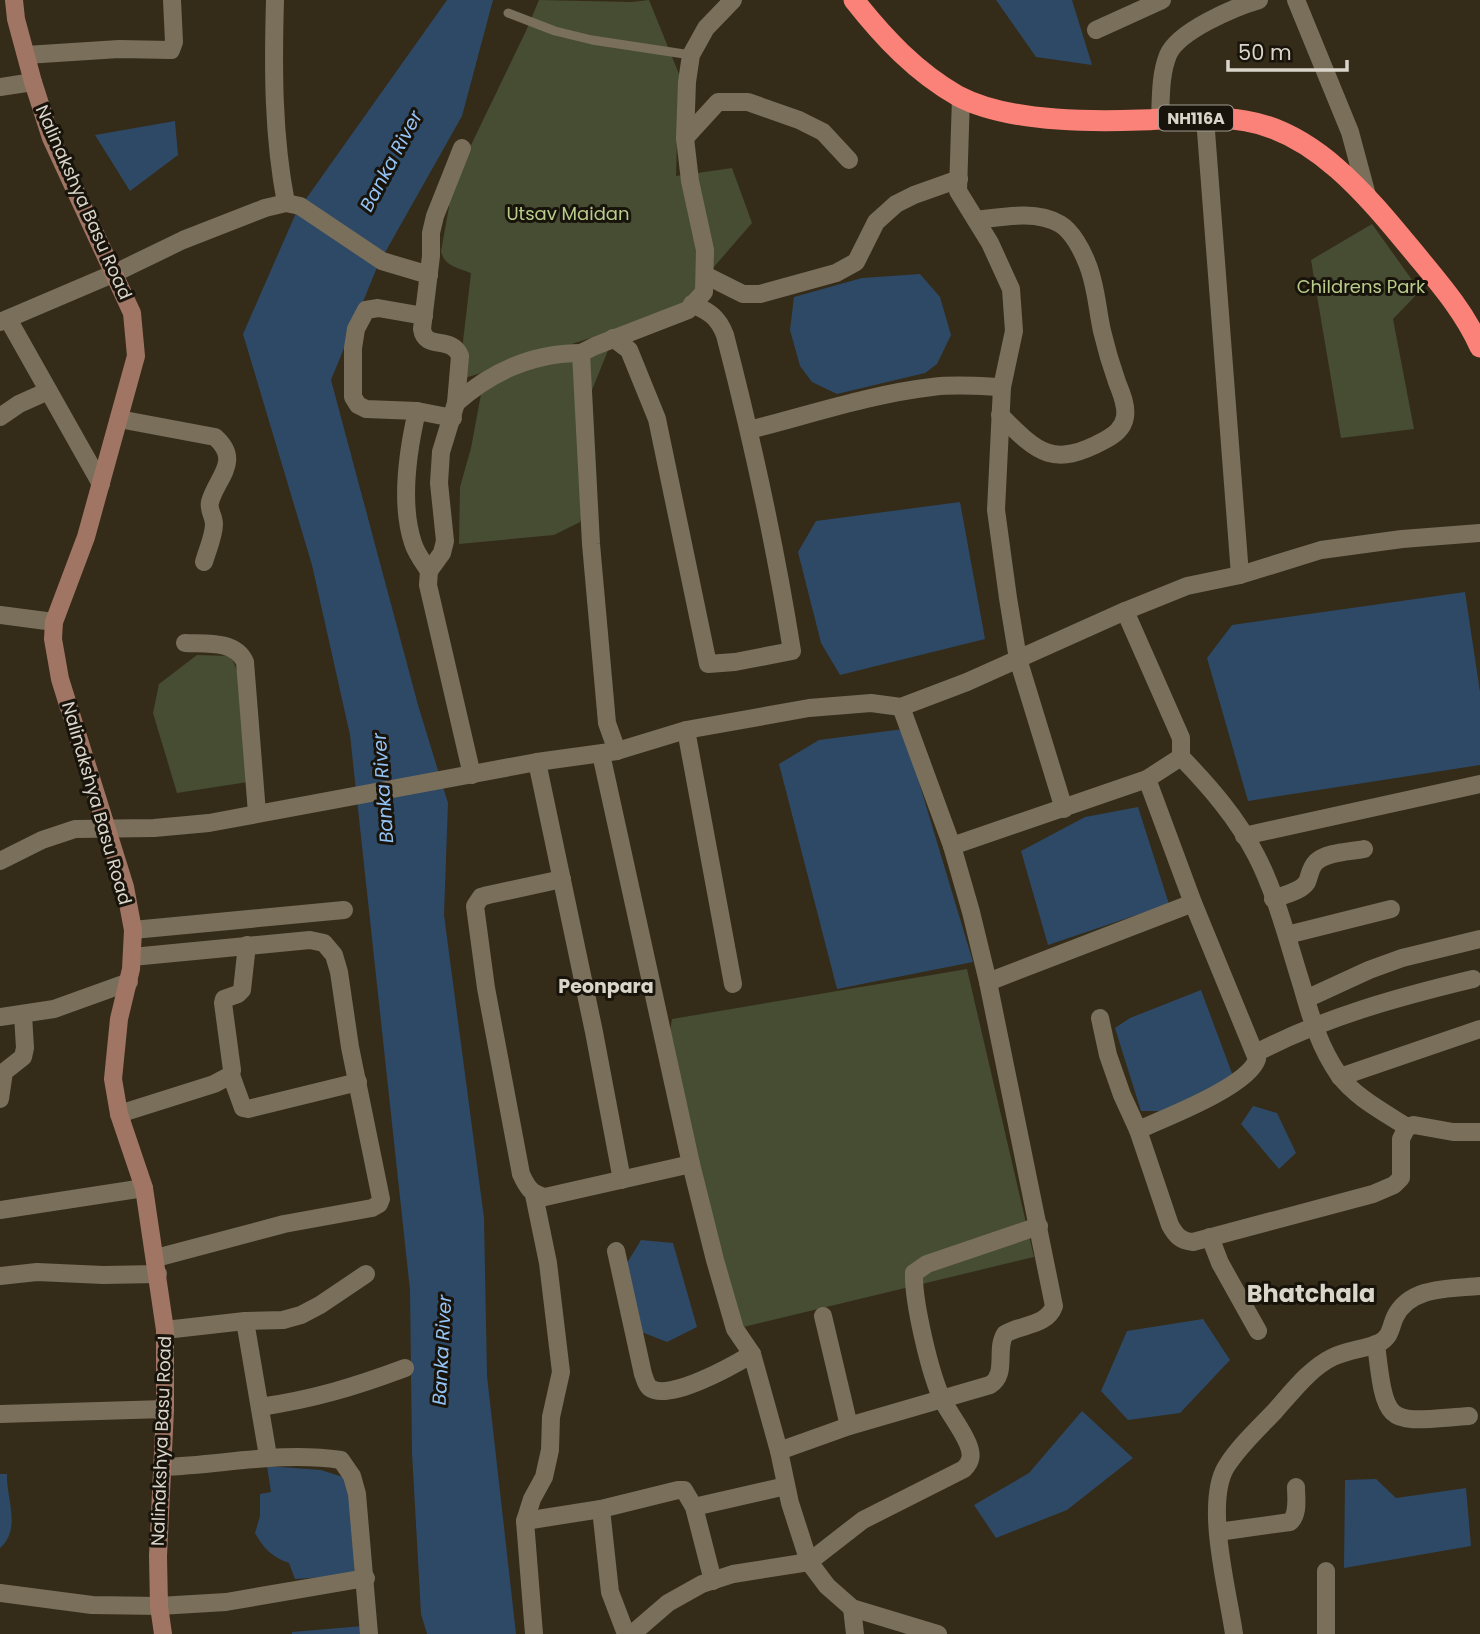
<svg xmlns="http://www.w3.org/2000/svg" width="1480" height="1634" font-family="Poppins,sans-serif">
<style>
.green{fill:#464d33}
.water{fill:#2e4965}
.lines{fill:none;stroke-linecap:round;stroke-linejoin:round}
.lane{stroke:#796f5b;stroke-width:9}
.street{stroke:#796f5b;stroke-width:18}
.secondary{stroke:#a07564;stroke-width:18}
.highway{stroke:#fa8278;stroke-width:21}
.labels{text-anchor:middle;dominant-baseline:central;stroke-width:6;stroke-linejoin:round;paint-order:stroke}
.shield{fill:#18140c;stroke:#a09b91;stroke-width:2}
.shield-label{font-size:16px;font-weight:bold;fill:#dad5ca}
.street-label{font-size:18px;fill:#dad5ca;stroke:#18140c}
.park-label{font-size:18px;fill:#b9cc8b;stroke:#18140c}
.water-label{font-size:19px;font-style:italic;fill:#94c3f6;stroke:#18140c}
.neighbourhood-label{font-size:19px;font-weight:bold;fill:#dad5ca;stroke:#18140c}
.district-label{font-size:24px;font-weight:bold;fill:#dad5ca;stroke:#18140c}
</style>
<rect width="100%" height="100%" fill="#342b19"/>
<g class="green">
<path d="M539,0L631,2L649,0L679,74L676,176L732,168L752,223L700,283L682,309L465,378L463,341L471,273C458,268 444,266 441,251L449,207L446,197L526,31Z"/>
<path d="M1372,224L1420,291L1393,319L1414,429L1341,438L1311,260Z"/>
<path d="M613,338L584,410L589,488L580,522L554,535L459,544L460,487L471,448L484,378Z"/>
<path d="M197,655L231,656L250,702L260,780L177,793L153,713L159,684Z"/>
<path d="M967,969L1034,1257L735,1329L667,1049L672,1019Z"/>
</g>
<g class="water">
<path d="M447,0H493L462,116L378,265L331,380L418,705L448,803L444,915L484,1218L487,1376L516,1634H427L421,1614L412,1453L410,1290L350,735L312,565L243,334L296,213Z"/>
<path d="M996,0H1072L1092,65L1036,57Z"/>
<path d="M175,121L178,155L130,191L95,135Z"/>
<path d="M920,274L940,297L951,335L937,364L925,373L837,394L812,382L800,366L790,330L794,297L862,278Z"/>
<path d="M960,502L985,639L840,675L821,643L798,552L816,521Z"/>
<path d="M1465,592L1480,692V765L1248,801L1207,658L1232,625Z"/>
<path d="M903,729L973,962L837,989L779,764L819,740Z"/>
<path d="M1138,807L1169,904L1048,945L1021,851L1085,817Z"/>
<path d="M1201,990L1233,1076L1173,1111H1141L1115,1028L1130,1018Z"/>
<path d="M1253,1106L1277,1113L1296,1153L1279,1169L1241,1124Z"/>
<path d="M641,1240L673,1243L697,1327L667,1342L639,1331L627,1263Z"/>
<path d="M1203,1319L1230,1360L1180,1413L1128,1420L1101,1391L1127,1331Z"/>
<path d="M1082,1411L1133,1458L1067,1510L996,1538L974,1505L1029,1473Z"/>
<path d="M267,1466L321,1470L349,1479L355,1575L295,1579L289,1563C272,1557 264,1549 255,1533L260,1516V1494L271,1492Z"/>
<path d="M0,1474H7C6,1498 22,1529 0,1548Z"/>
<path d="M1376,1479L1396,1498L1466,1488L1471,1546L1344,1568L1345,1480Z"/>
<path d="M363,1626L364,1634H292V1632Z"/>
</g>
<g class="lines">
<path class="lane" d="M508,13L555,31L592,40L691,55"/>
<g class="street">
<path d="M275,0C273,69 273,136 286,203"/>
<path d="M1296,0L1350,132L1368,199"/>
<path d="M1096,30L1162,0"/>
<path d="M26,55L119,49L171,50L174,42L172,0"/>
<path d="M0,87L33,82"/>
<path d="M961,97L958,191L990,243L1011,289L1014,331L1002,387L996,510L1008,598L1018,659L1064,809"/>
<path d="M1205,118L1240,575"/>
<path d="M1160,120C1161,98 1160,75 1168,55C1178,31 1235,7 1259,0"/>
<path d="M685,138L718,102H748L799,120L823,132L849,160"/>
<path d="M462,148L435,216L431,233V256L422,329C425,351 452,335 460,356L456,403L441,452L439,483L445,541L442,553L429,571L428,585L472,775"/>
<path d="M976,220C1003,217 1035,210 1060,224C1072,231 1082,250 1087,263C1096,284 1097,308 1102,331C1106,348 1111,365 1117,382C1121,393 1127,405 1125,417C1123,429 1114,435 1105,440C1052,469 1037,452 1000,415"/>
<path d="M705,275L743,294H760L836,273L856,262L876,222L896,204L914,195L959,179"/>
<path d="M424,316L378,308L366,310L356,329L353,348V397L358,405L366,409L417,411L453,418"/>
<path d="M8,319L101,484"/>
<path d="M0,322L115,273L183,240L265,208L286,203L300,206L382,261L429,275"/>
<path d="M613,338L629,350L657,419L708,664L735,662L792,651C775,544 752,439 725,335C718,317 710,312 692,304"/>
<path d="M456,403C492,371 533,353 581,353"/>
<path d="M417,411C408,450 400,504 413,543C416,553 423,562 429,571"/>
<path d="M0,417L19,404L48,391"/>
<path d="M119,419L215,437C242,461 217,477 210,502C208,510 214,516 214,524C214,536 207,551 204,562"/>
<path d="M749,430C809,415 871,394 932,387C955,384 978,386 1002,387"/>
<path d="M1125,611L1181,738V757L1147,779"/>
<path d="M0,615L54,622"/>
<path d="M185,643C206,644 235,640 245,662L257,813"/>
<path d="M686,730L733,984"/>
<path d="M617,751L607,723L591,544L581,353L595,346L688,310L704,292L705,250L690,181L685,138L687,82L691,55L706,28L733,0"/>
<path d="M601,754L691,1164L715,1260L735,1329L752,1354L779,1451L790,1503L809,1562L827,1586L852,1608L938,1634"/>
<path d="M1181,757C1210,787 1237,818 1256,855C1276,893 1289,945 1302,986C1311,1018 1320,1048 1339,1075C1356,1098 1384,1112 1407,1127"/>
<path d="M537,762L594,1032L622,1180"/>
<path d="M1244,836L1480,784"/>
<path d="M952,846L1147,779L1193,903L1257,1059C1249,1086 1165,1118 1138,1130"/>
<path d="M0,861L42,840L75,829L154,828L209,823L537,762L617,751L686,730L809,708L871,703L901,707L967,682L1125,611L1187,586L1240,575L1321,550L1402,539L1480,533"/>
<path d="M562,879L488,895L481,897L475,906L486,988L521,1174C527,1187 531,1194 545,1197L691,1164"/>
<path d="M1273,899C1283,895 1301,892 1307,882C1310,875 1310,868 1316,862C1327,852 1349,852 1364,849"/>
<path d="M133,930L344,910"/>
<path d="M1287,935L1391,909"/>
<path d="M132,957L310,940L324,943L334,955L339,972L350,1047L381,1199L379,1204L372,1208L284,1224L156,1258"/>
<path d="M988,982L1193,903"/>
<path d="M1306,999L1369,970L1402,958L1480,939"/>
<path d="M0,1017L54,1009L129,982"/>
<path d="M1100,1018L1108,1055L1122,1095L1138,1130L1170,1225C1176,1236 1181,1241 1193,1242L1373,1194L1394,1185L1401,1178V1139L1407,1127L1414,1125L1453,1132H1480"/>
<path d="M1256,1053C1325,1017 1398,997 1473,979"/>
<path d="M231,1075L243,1108L248,1109L358,1082"/>
<path d="M1340,1077L1480,1029"/>
<path d="M0,1099L4,1072L23,1057L25,1048L23,1015"/>
<path d="M119,1114L214,1084L231,1075L232,1070L223,1003L224,999L238,994L242,990L247,945"/>
<path d="M0,1210L144,1188"/>
<path d="M1210,1237L1220,1263L1258,1331"/>
<path d="M616,1251L643,1374C645,1379 646,1385 650,1388C669,1402 734,1365 752,1354"/>
<path d="M0,1276L37,1272L103,1275L158,1274"/>
<path d="M823,1316L849,1426"/>
<path d="M245,1321L268,1456"/>
<path d="M165,1330L245,1321L283,1320L301,1315L320,1305L366,1274"/>
<path d="M1376,1344C1386,1430 1387,1422 1469,1416"/>
<path d="M260,1407C314,1399 354,1387 405,1368"/>
<path d="M0,1414L165,1409"/>
<path d="M779,1451L849,1426L990,1385C1008,1374 995,1350 1005,1334C1022,1324 1047,1326 1054,1306L988,982L971,912L952,846L901,707"/>
<path d="M163,1467C223,1465 280,1451 341,1460L352,1476L357,1494L369,1634"/>
<path d="M694,1507L786,1486"/>
<path d="M601,1509L610,1592L626,1634"/>
<path d="M525,1521L601,1509L678,1490H684L694,1507L713,1581"/>
<path d="M1218,1532L1290,1522C1299,1514 1296,1498 1296,1487"/>
<path d="M0,1593L92,1605L159,1606L226,1602L366,1578"/>
<path d="M852,1608L855,1634"/>
<path d="M534,1634L525,1521L532,1499L544,1477L550,1450L551,1417L561,1372L548,1263L534,1195"/>
<path d="M632,1634L668,1603L702,1584L733,1574L809,1562L863,1520L964,1469C972,1461 972,1454 968,1444C962,1429 951,1416 943,1401C930,1375 913,1301 914,1273L927,1264L1039,1226"/>
<path d="M1234,1634C1228,1591 1204,1504 1226,1467C1239,1446 1258,1429 1275,1411C1292,1392 1310,1368 1333,1357C1348,1350 1365,1349 1379,1343C1391,1337 1390,1328 1395,1317C1410,1286 1450,1289 1480,1286"/>
<path d="M1326,1634V1571"/>
</g>
<path class="secondary" d="M14,0L16,19L33,82L51,138L132,313L136,356L86,537L54,622L53,639L60,679L125,887L133,930L131,969L119,1019L113,1079L119,1114L144,1188L165,1330V1409L158,1556L159,1606L163,1634"/>
<path class="highway" d="M854,0C884,38 916,72 958,96C1005,121 1088,122 1140,120C1175,119 1212,115 1246,121C1319,133 1373,203 1417,256C1441,285 1465,313 1480,347"/>
</g>
<g class="labels">
<rect class="shield" x="1159" y="105.5" width="74" height="25" rx="5"/>
<g class="shield-label">
<text x="1196" y="118">NH116A</text>
</g>
<g class="street-label">
<text transform="translate(84 202) rotate(66)">Nalinakshya Basu Road</text>
<text transform="translate(97 803) rotate(74)">Nalinakshya Basu Road</text>
<text transform="translate(161 1441) rotate(-88)">Nalinakshya Basu Road</text>
</g>
<g class="park-label">
<text x="568" y="213">Utsav Maidan</text>
<text x="1361" y="286">Childrens Park</text>
</g>
<g class="water-label">
<text transform="translate(391 161) rotate(-62)">Banka River</text>
<text transform="translate(383 788) rotate(-94)">Banka River</text>
<text transform="translate(442 1350) rotate(-87)">Banka River</text>
</g>
<g class="neighbourhood-label">
<text x="606" y="986">Peonpara</text>
</g>
<g class="district-label">
<text x="1311" y="1293">Bhatchala</text>
</g>
</g>
<path d="M1228 60v10h119v-10" fill="none" stroke="#dad5ca" stroke-width="3.5"/>
<text x="1238" y="60" font-size="21" fill="#dad5ca" stroke="#18140c" stroke-width="5" paint-order="stroke">50 m</text>
</svg>
